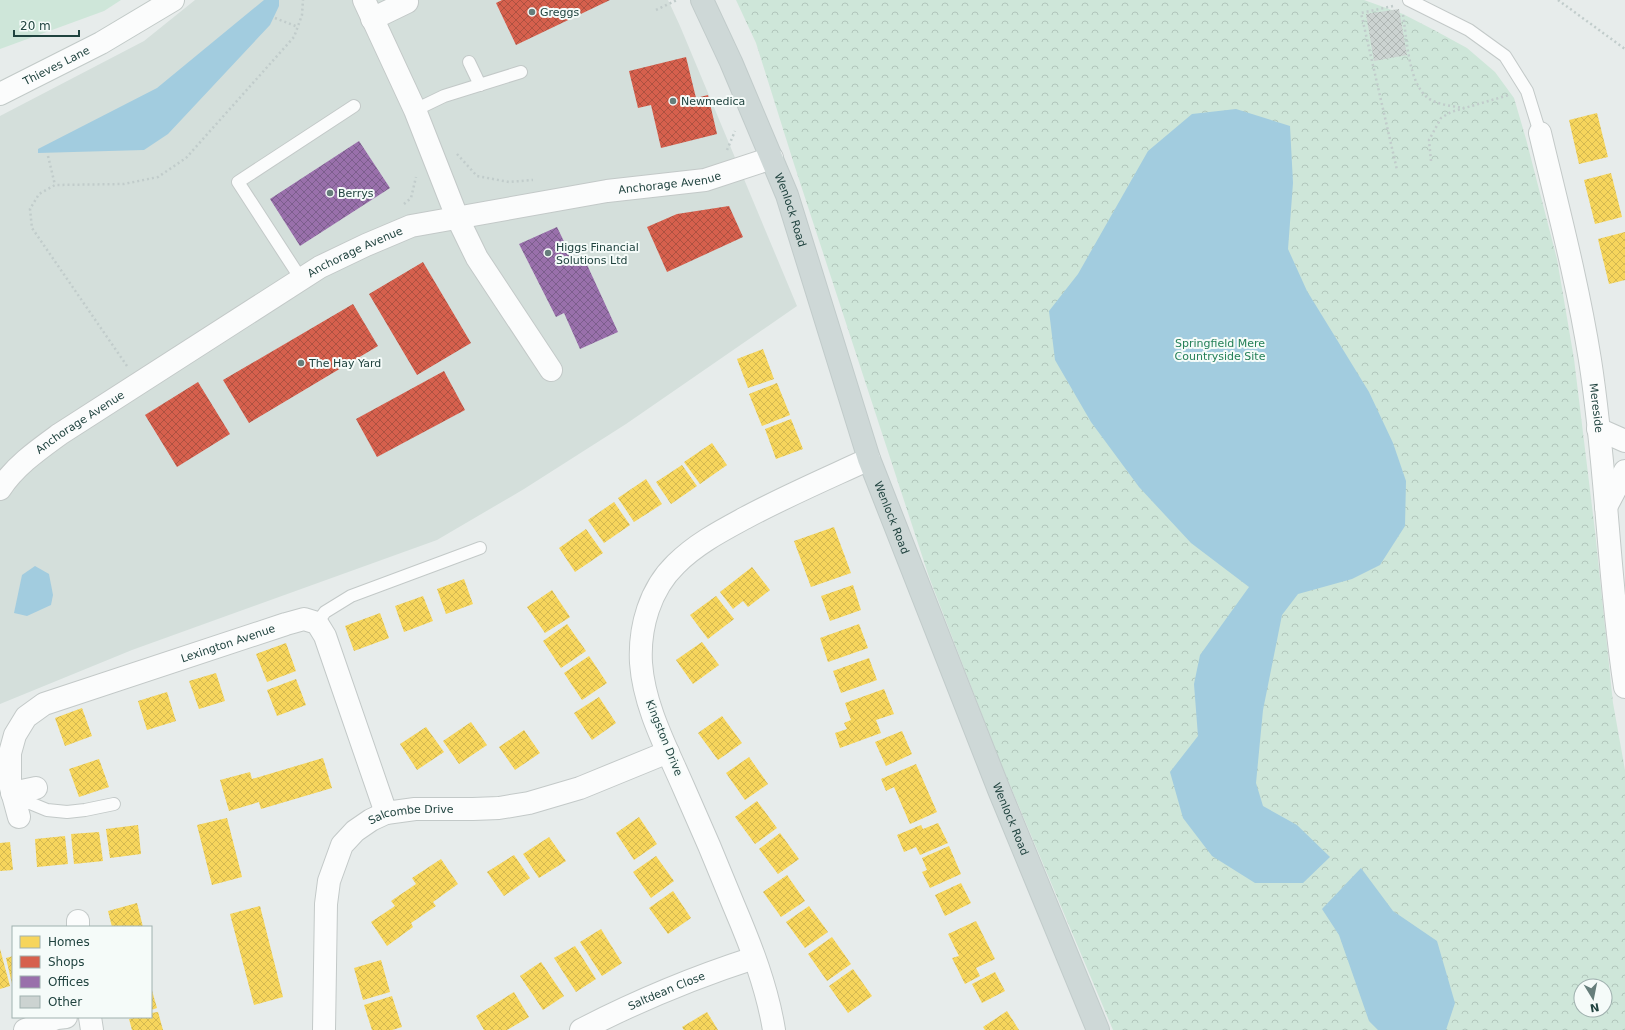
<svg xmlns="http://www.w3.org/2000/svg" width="1625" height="1030" font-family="'DejaVu Sans',sans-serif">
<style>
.built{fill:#d4dfdb}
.green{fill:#cee6d9}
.forest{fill:url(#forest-crowns);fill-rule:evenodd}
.water{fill:#a2ccdf}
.homes{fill:url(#homes-cross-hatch)}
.shops{fill:url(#shops-cross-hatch)}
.offices{fill:url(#offices-cross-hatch)}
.building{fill:url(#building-cross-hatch)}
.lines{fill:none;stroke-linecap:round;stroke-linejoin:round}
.lane-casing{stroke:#c3c9c8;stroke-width:14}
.street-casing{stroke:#c3c9c8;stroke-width:24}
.secondary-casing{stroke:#c2cac8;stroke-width:24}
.primary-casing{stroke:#c1cbca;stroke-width:24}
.path{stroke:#c1cccb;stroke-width:2.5;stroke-dasharray:2 3;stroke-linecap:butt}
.lane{stroke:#fbfcfc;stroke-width:12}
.street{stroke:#fbfcfc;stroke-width:22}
.secondary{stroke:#fbfcfc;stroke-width:22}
.primary{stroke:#ced8d7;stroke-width:22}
.poi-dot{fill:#667e7b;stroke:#f5fbf9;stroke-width:1.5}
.labels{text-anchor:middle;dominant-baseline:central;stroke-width:4;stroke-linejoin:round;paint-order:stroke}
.poi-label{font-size:11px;fill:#20433f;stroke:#f5fbf9;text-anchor:start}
.street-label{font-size:11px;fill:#20433f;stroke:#f5fbf9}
.park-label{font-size:11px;fill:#258057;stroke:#f5fbf9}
</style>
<defs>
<pattern id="forest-crowns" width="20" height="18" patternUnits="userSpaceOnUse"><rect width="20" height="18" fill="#cee6d9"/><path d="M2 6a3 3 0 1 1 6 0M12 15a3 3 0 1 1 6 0" fill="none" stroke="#b1c6bb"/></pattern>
<pattern id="homes-cross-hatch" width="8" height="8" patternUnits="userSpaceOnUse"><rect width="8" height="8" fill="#f6d55c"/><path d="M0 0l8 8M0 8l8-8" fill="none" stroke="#d3b851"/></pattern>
<pattern id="shops-cross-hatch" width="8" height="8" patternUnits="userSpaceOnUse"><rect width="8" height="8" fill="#d6604d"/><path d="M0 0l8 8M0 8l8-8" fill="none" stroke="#ad5141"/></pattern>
<pattern id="offices-cross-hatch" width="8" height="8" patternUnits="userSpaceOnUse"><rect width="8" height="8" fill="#9970ab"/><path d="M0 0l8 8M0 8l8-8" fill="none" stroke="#7c5e8d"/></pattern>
<pattern id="building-cross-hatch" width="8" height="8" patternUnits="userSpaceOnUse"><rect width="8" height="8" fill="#ccd3d1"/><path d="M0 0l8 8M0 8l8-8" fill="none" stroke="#afb6b4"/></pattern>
</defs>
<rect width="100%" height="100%" fill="#e7eceb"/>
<path class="built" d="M195,0H668L680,26L797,306L626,424L524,489L437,540L132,650L0,704V116L144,41Z"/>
<path class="green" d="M0,0H121L104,11L0,49Z"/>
<path class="forest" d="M736,0H1364L1403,14L1434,30L1467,48L1495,72L1514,98L1526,139L1557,259L1574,359L1595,531L1613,703L1625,770V1030H1113L999,759L929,577L794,164L756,43ZM1581,986H1605V1010H1581Z"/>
<g class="water">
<path d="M264,0H279V6L270,25L168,134L144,150L38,153V149L157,88Z"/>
<path d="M1236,109L1290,126L1293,183L1288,249L1307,291L1369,392L1393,443L1406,481L1405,526L1380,565L1352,579L1298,594L1282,615L1263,710L1256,783L1263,806L1297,825L1330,857L1303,883H1255L1212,856L1183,818L1170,772L1198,736L1194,684L1200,655L1249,587L1191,543L1139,487L1091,422L1055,360L1049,311L1078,274L1148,151L1192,114Z"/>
<path d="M35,566L49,574L53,595L51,605L27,616L14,613L22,575Z"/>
<path d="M1361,868L1393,911L1437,941L1455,1003L1446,1030H1378L1369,1021L1339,935L1322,909Z"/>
</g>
<g class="homes">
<path d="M1597,113L1608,157L1579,164L1569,120Z"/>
<path d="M1611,173L1622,217L1595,224L1584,180Z"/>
<path d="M1625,232V280L1609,284L1598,239Z"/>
<path d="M763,349L774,379L748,388L737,359Z"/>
<path d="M777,383L790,415L762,426L749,394Z"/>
<path d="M791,419L803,449L776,459L765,429Z"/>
<path d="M712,443L727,465L700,484L684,462Z"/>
<path d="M682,465L697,486L671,504L656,482Z"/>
<path d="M646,479L662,504L634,522L618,498Z"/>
<path d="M614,502L630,525L604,543L588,520Z"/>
<path d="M834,527L851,573L811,587L794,541Z"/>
<path d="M586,529L603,553L575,572L559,548Z"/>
<path d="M752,567L770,590L748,607L743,601L733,609L720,592Z"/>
<path d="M464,579L473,604L446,614L437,589Z"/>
<path d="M853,585L861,610L830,621L821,596Z"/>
<path d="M552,590L570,617L545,633L527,607Z"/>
<path d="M423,596L433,621L404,632L395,606Z"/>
<path d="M716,596L734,619L708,639L690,615Z"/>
<path d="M380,613L389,638L354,651L345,626Z"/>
<path d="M567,624L586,651L561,668L543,641Z"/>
<path d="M859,624L868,648L828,662L820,638Z"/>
<path d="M702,642L719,665L693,684L676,660Z"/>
<path d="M286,643L296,671L267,682L256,654Z"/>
<path d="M589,656L607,683L582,700L564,673Z"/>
<path d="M869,658L877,680L841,693L833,671Z"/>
<path d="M216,673L225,701L199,709L189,681Z"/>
<path d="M296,679L306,705L277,716L267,690Z"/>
<path d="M884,689L894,714L876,720L881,733L840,748L835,733L847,729L844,723L851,720L845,703Z"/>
<path d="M167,692L176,721L147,730L138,701Z"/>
<path d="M599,697L616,723L592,740L574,713Z"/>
<path d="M82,708L92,736L65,746L55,718Z"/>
<path d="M722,716L742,743L718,760L698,733Z"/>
<path d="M471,722L487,745L459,764L443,741Z"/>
<path d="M426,727L444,752L417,770L400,744Z"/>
<path d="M524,730L540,753L515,770L499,747Z"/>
<path d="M902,731L912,754L886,766L875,742Z"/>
<path d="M749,757L768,784L745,800L726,773Z"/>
<path d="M323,758L332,788L261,809L259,802L229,811L220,780L250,772L252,779Z"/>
<path d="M99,759L109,787L79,797L69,769Z"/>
<path d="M916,764L937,812L910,824L894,787L886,791L881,779Z"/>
<path d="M757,801L777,828L755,844L735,817Z"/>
<path d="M639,817L657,844L634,860L616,833Z"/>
<path d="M227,818L242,877L212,885L197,825Z"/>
<path d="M938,823L948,843L920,855L916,847L904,852L897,835L921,825L923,829Z"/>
<path d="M138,825L141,854L110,858L106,829Z"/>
<path d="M99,832L103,861L74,864L71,834Z"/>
<path d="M780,833L799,859L778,874L759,849Z"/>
<path d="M65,836L68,864L37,867L35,839Z"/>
<path d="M549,837L566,861L539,878L523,854Z"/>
<path d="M10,842L13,870L0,871V843Z"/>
<path d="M949,846L961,874L930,888L922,872L927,870L922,858Z"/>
<path d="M514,855L530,878L504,896L487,872Z"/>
<path d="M656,856L674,881L651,898L633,872Z"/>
<path d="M441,859L458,884L433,902L436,906L411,923L413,927L387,946L371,922L395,906L391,901L416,884L412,878Z"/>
<path d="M787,875L805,901L781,917L763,892Z"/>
<path d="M961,883L971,903L945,916L935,895Z"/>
<path d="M673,891L691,918L668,934L649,908Z"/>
<path d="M137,903L143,927H112L108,911Z"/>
<path d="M260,906L283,997L254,1005L230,914Z"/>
<path d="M809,906L828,932L805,948L786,922Z"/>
<path d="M976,921L995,959L976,968L980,976L965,984L952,958L959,956L948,934Z"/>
<path d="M601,929L622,963L602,976L580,942Z"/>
<path d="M832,937L851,964L827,981L808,954Z"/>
<path d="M575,946L596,979L576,992L554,958Z"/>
<path d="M0,949L10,986L0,989Z"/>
<path d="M13,956V984H12L6,958Z"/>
<path d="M381,960L390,992L363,1000L354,968Z"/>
<path d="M541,962L564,996L543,1010L520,976Z"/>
<path d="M853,969L872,996L848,1013L829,986Z"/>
<path d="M995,972L1005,991L982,1003L972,984Z"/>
<path d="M151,987L157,1008L151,1010Z"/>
<path d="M514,992L529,1017L507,1030H484L476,1016Z"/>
<path d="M392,996L402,1027L392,1030H372L364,1005Z"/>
<path d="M1007,1011L1019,1030H985L983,1027Z"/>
<path d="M158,1012L163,1030H132L129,1019L138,1017H151V1013Z"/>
<path d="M707,1012L718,1030H684L682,1027Z"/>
</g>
<g class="shops">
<path d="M502,0H610L516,45L496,3Z"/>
<path d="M686,57L696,98L708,95L717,134L661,148L651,105L638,108L629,71Z"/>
<path d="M729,206L743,237L667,272L647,227L677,214Z"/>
<path d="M423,262L471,343L417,375L369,294Z"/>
<path d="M353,304L378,346L249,423L223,380Z"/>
<path d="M444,371L465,410L377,457L356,419Z"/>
<path d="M198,382L230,434L177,467L145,415Z"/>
</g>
<g class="offices">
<path d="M359,141L390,188L300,246L270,199Z"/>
<path d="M557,227L573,260L583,256L618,332L580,349L564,313L556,317L519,244Z"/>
</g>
<path class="building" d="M1399,9L1407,55L1374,61L1366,14Z"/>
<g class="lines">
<defs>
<g id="lane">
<path d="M1409,0L1469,30L1505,56L1527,91L1540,133"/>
<path d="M469,62L480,85"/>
<path d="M415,110L444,96L521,72"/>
<path d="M301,279L238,182L354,106"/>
<path d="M317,623L325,612L351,596L480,548"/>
<path d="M15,803H30L47,810L67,812L85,810L114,804"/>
</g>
<g id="street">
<path d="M364,0L415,110L457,217L477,258L551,370"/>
<path d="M372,19L407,2"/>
<path id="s1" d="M1540,133C1558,208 1578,284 1590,360C1607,468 1608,579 1625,687"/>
<path d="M1598,429L1625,441"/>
<path id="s2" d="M0,489C15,466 38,450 60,434L320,267L366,245L411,226L607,191L705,180L772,158"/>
<path d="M1606,507L1625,471"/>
<path d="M12,793L36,788"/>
<path id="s3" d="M19,817L10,784V753L15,735L26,717L44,704L286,624L304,619L317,623L325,636L386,813"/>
<path d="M78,921V927"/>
<path d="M90,1017L92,1030"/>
<path d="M25,1030L57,1018L66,1017"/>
<path id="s4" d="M324,1030L326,904L329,881L342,845L355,831L371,820L386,813L415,809H473L499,808L529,803L580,788L668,752"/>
<path id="s5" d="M581,1030C637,1001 695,977 754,958"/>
<path d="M774,1030C767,987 751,946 734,906C718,866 701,826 683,786C666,747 644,706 641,663C639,627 650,589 676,564C696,544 721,531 745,518C786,496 828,478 869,459"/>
</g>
<g id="secondary">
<path id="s6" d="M0,94L101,43L173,0"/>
</g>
<g id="primary">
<path id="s7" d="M702,0L731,62L787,195L869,459L999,790L1098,1030"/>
</g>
</defs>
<use href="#lane" class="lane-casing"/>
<use href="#street" class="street-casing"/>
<use href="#secondary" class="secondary-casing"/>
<use href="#primary" class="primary-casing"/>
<g class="path">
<path d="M1558,0L1625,49"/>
<path d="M1393,6L1361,13L1397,170"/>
<path d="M656,10L677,0"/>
<path d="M1403,15C1407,38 1408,83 1428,98C1438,105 1452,106 1464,108"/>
<path d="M275,18L298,27"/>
<path d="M727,150L735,131"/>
<path d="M457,154L477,176L509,182L533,180"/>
<path d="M48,156L55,185"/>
<path d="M1431,161L1429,140L1441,118L1451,112L1509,95"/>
<path d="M404,204L411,198L416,177"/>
<path d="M127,366L32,228L30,209L39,194L55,185L124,184L158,177L186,158L294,37L302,15L303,0"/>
</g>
<use href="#lane" class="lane"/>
<use href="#street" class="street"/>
<use href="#secondary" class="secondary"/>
<use href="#primary" class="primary"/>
</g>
<g class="poi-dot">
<circle cx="532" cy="12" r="4"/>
<circle cx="673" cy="101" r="4"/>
<circle cx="330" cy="193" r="4"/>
<circle cx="548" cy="253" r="4"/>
<circle cx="301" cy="363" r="4"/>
</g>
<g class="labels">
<g class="poi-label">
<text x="540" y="12">Greggs</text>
<text x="681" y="101">Newmedica</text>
<text x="338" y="193">Berrys</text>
<text x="556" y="247">Higgs Financial<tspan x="556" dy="13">Solutions Ltd</tspan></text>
<text x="309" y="363">The Hay Yard</text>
</g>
<g class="street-label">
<text stroke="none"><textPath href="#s6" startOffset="63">Thieves Lane</textPath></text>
<text stroke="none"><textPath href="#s2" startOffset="753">Anchorage Avenue</textPath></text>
<text stroke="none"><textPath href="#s7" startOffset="228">Wenlock Road</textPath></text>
<text stroke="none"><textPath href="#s2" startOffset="429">Anchorage Avenue</textPath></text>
<text stroke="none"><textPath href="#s1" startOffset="281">Mereside</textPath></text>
<text stroke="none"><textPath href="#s2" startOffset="105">Anchorage Avenue</textPath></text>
<text stroke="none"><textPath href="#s7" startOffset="552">Wenlock Road</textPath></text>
<text stroke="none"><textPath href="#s3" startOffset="321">Lexington Avenue</textPath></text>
<text transform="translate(664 738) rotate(68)">Kingston Drive</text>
<text stroke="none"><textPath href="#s4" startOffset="267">Salcombe Drive</textPath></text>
<text stroke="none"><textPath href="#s7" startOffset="876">Wenlock Road</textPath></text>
<text stroke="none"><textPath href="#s5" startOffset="94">Saltdean Close</textPath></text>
</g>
<g class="park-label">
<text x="1220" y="343">Springfield Mere<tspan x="1220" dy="13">Countryside Site</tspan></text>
</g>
</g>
<rect x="12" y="926" width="140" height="92" fill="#f5fbf9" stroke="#a0b1af"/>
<rect x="20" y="936" width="20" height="12" fill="#f6d55c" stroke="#a0b1af"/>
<text x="48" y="946" font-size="12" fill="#20433f">Homes</text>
<rect x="20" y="956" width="20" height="12" fill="#d6604d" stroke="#a0b1af"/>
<text x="48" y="966" font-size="12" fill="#20433f">Shops</text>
<rect x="20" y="976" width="20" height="12" fill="#9970ab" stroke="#a0b1af"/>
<text x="48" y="986" font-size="12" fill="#20433f">Offices</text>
<rect x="20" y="996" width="20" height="12" fill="#ccd3d1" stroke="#a0b1af"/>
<text x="48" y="1006" font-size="12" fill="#20433f">Other</text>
<g transform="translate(1593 998) rotate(170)"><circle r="19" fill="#f5fbf9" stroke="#a0b1af"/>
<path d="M0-3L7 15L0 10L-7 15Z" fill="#667e7b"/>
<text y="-6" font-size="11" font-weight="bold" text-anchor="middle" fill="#20433f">N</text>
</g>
<path d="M14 30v6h65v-6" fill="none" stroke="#20433f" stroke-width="2"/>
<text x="20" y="30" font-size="12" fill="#20433f" stroke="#f5fbf9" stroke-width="3" paint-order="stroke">20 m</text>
</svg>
